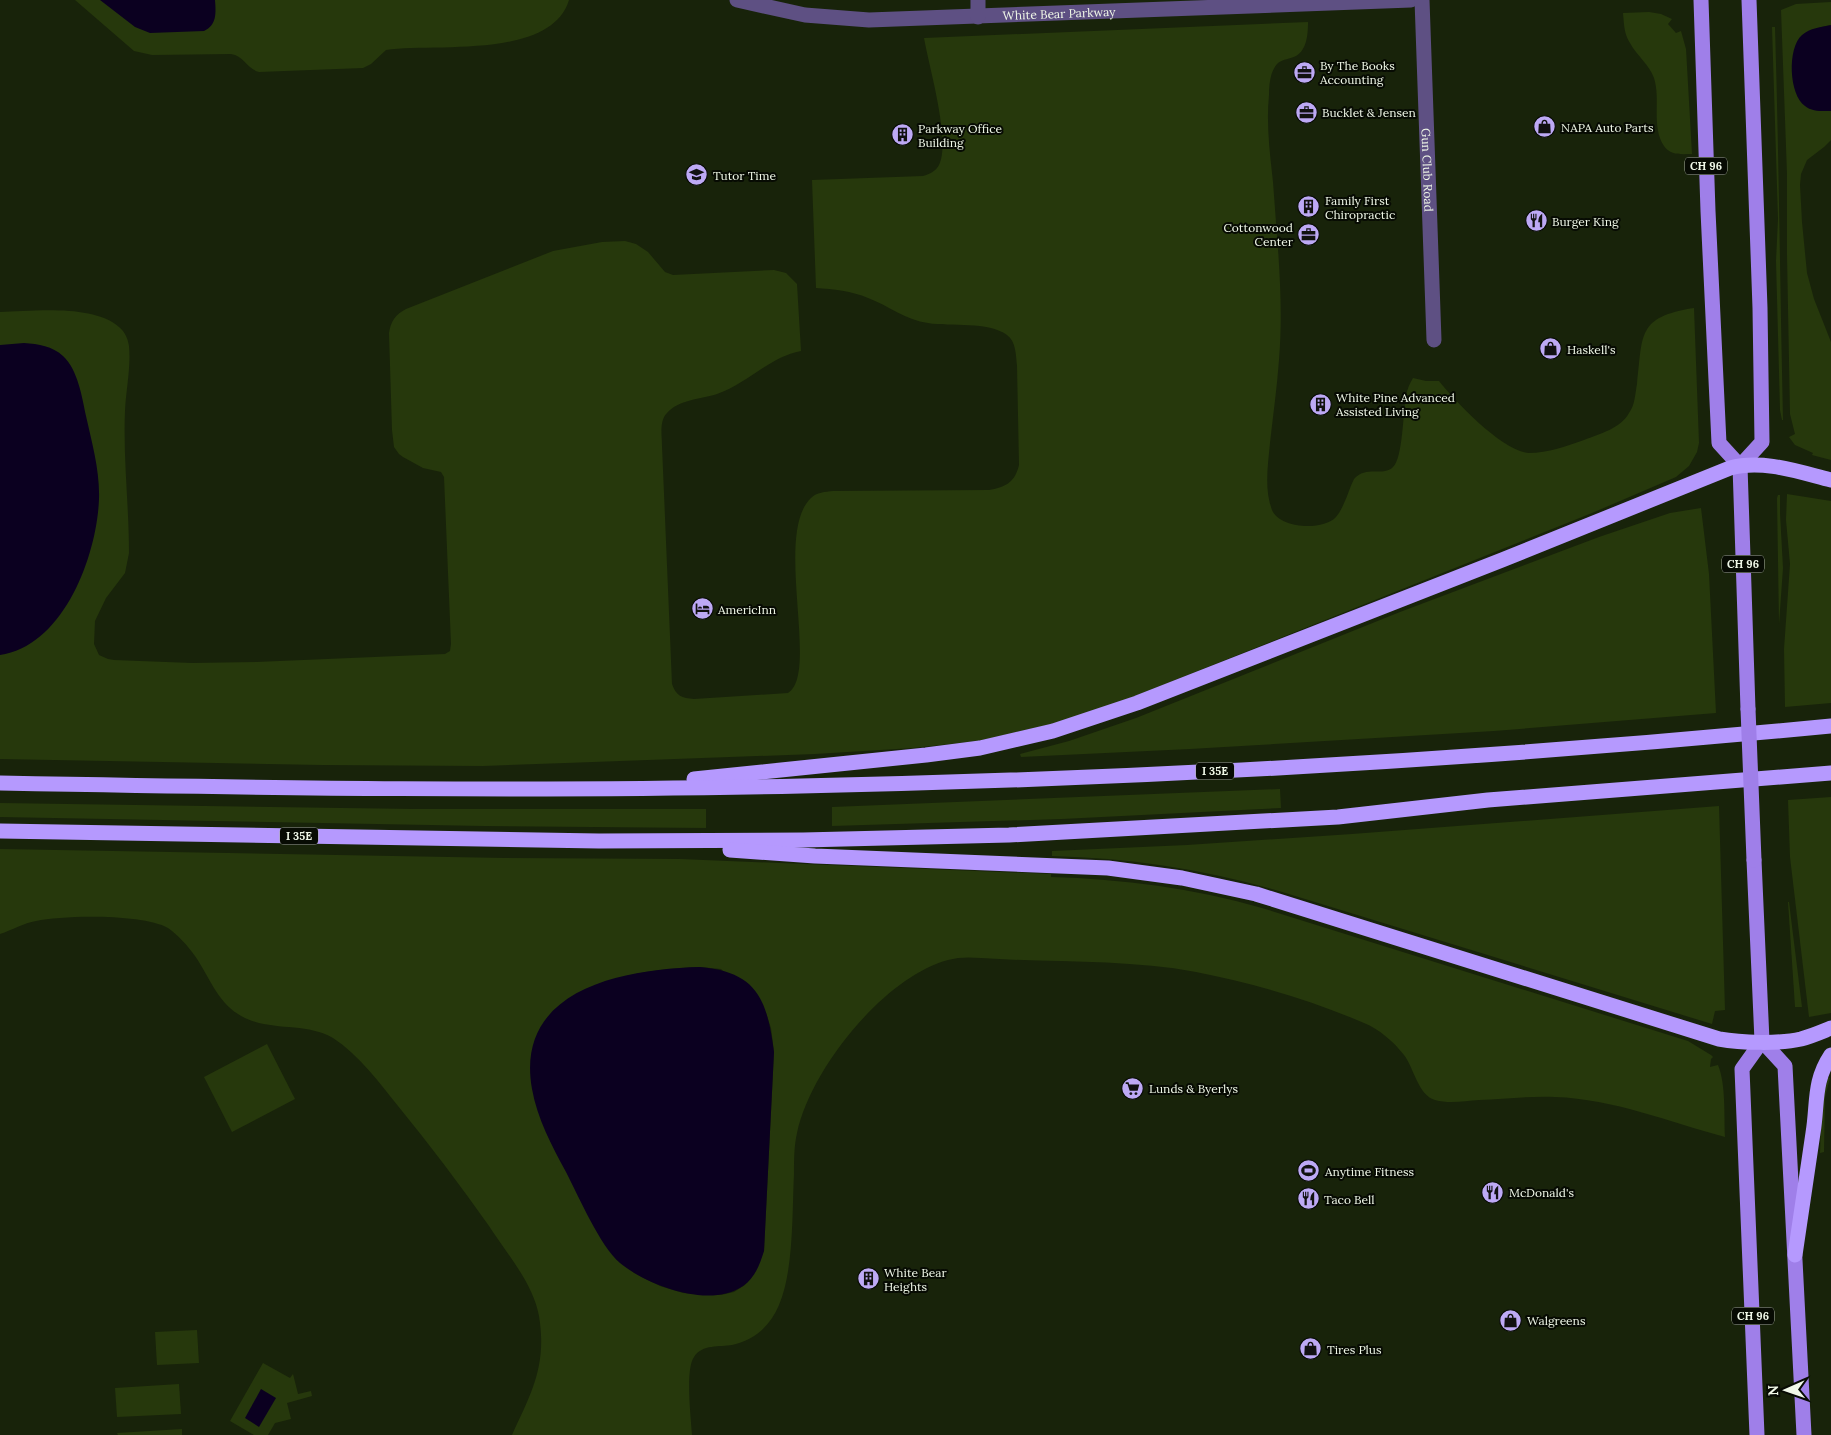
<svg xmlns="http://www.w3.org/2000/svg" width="1831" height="1435" font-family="Lora,serif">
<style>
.green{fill:#26380c;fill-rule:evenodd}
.water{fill:#0b0020}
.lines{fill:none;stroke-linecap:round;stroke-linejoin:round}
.minor{stroke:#5e5083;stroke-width:15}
.major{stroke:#9f7fe9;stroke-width:15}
.highway{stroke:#b599fe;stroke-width:15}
.major-bridge{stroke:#9f7fe9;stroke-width:15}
.labels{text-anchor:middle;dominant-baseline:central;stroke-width:4;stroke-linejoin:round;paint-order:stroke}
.shield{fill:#070b03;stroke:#aab1a3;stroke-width:1}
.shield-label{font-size:11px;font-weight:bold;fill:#f0f8e8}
.street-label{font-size:12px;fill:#f0f8e8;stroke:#070b03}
.poi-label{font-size:12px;fill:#f0f8e8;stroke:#070b03;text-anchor:start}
</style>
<rect width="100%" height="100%" fill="#18230a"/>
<g class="green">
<path d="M75,0H569C551,60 433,43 386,50L371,64L363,68L259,72C247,69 244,56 231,54L152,55L134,51Z"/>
<path d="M1831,2V25L1822,27L1808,108L1831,111V140L1824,147L1807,160L1801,174L1800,185L1802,222L1807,273L1814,299L1831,342V460L1812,455L1813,453L1795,445L1789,437L1795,434L1790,414L1787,255V174L1781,10L1796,4Z"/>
<path d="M1649,12L1661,14L1672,19L1668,24L1676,33L1681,31L1686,49L1692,154C1682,154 1671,156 1664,146C1651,126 1661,100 1654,78C1649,64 1637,56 1630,43C1624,34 1624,24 1623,13Z"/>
<path d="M1308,22C1308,34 1307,50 1296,56C1290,59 1283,59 1278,63C1270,71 1269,85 1269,95C1266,124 1270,154 1273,182C1277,241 1284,300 1279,360C1277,388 1273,415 1270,443C1268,465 1264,489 1272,510C1280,529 1323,531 1336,517C1345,506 1348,491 1354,479C1366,465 1383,477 1393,467C1403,458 1403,411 1406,396C1407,389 1410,383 1413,378L1426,381H1439C1455,401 1503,452 1529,453C1548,453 1567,446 1584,440C1600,434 1621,428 1629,413C1635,405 1635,394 1637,384C1643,334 1637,317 1694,308L1699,443L1697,452L1689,466L1676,477L1592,513L1115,704L1060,722L978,741L913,748L815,754L483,766L322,765L0,759V312C33,311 93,304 119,327C125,332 128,339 129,346C131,368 126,390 125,411C123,458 129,506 129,553L125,573L106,598L95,621L94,644L99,655L108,659L114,660L192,663L256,662L445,654L450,651L451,644L444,477L441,472L423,468L403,457L399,454L394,447L392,430L389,333C391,321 395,315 406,309L553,251L602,242L625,241L636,244L648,252L665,272L673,275L774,270L786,273L797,284L801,351C769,357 747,384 717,394C701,399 678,400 667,413C659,421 662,436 662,446L672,684C676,696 682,698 694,699L788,693C820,674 773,534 811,498C817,492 825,492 833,491L989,490C1006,487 1015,482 1019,465L1017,366C1016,356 1016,341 1007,335C988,321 951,327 928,323C906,320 889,306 868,298C852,291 833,289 816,288L812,180L923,176C930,174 936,171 939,165C951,141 929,67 924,38Z"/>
<path d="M1772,27H1775C1779,158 1780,289 1783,420H1782L1780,410L1776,261L1778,219Z"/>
<path d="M1787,494L1831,501V703L1785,707L1784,649L1790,564L1786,520Z"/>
<path d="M1778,495H1780V513L1783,568L1779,624L1777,498Z"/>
<path d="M1701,508L1709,574L1716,713L1494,731L1190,749L1021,757L1020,754L1069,741L1136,718L1400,612L1599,537L1670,513Z"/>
<path d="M1280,789L1281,808L1062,819L832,826V807Z"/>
<path d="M1831,797V1013L1809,1017L1790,857L1788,800Z"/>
<path d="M0,803L414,809H706V828L484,826L0,817Z"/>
<path d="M1719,806L1725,1010L1715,1011L1712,1024L1279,891C1204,869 1129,858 1052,856V851L1187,845L1352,834Z"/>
<path d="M0,849L506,858L680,859L1051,874V877C1123,879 1193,888 1262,908L1688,1041L1711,1055L1713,1057L1711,1059L1710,1067L1718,1065C1726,1084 1724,1116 1725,1137C1669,1122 1614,1099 1555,1097C1529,1096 1504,1099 1479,1100C1465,1101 1449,1104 1435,1100C1418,1095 1414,1068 1404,1055C1394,1042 1379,1029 1364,1023C1311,1000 1253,983 1196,972C1126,959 1053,963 981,958C970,957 958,957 948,960C884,977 810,1070 797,1133C794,1146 794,1161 794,1174C792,1212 794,1270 779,1305C770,1326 755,1340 732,1345C720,1347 702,1344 694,1357C685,1370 691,1418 692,1435H512C532,1392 547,1365 539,1316C533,1283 507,1254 489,1226C460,1185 430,1145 398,1106C379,1082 359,1055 333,1038C304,1021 267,1033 238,1014C217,1001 209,976 195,956C188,946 178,935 168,928C143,914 65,915 36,921C24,923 12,930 0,934ZM700,967L721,969L766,1013L771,1028L774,1052L764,1251L745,1285L734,1292L721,1295L683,1293L660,1286L634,1273L598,1233L547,1134L615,979C643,971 670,968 700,967Z"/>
<path d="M1788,902H1789L1802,1007H1795Z"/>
<path d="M267,1044L295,1099L232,1132L204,1077Z"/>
<path d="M1827,1077L1830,1078L1825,1097L1824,1152L1820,1153L1822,1100Z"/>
<path d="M197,1330L199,1363L157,1365L155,1332Z"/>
<path d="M263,1363L290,1378L293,1374L298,1394L311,1391L312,1396L287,1403L291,1419L275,1423L268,1435H254L230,1421Z"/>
<path d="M179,1384L181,1414L117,1417L115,1388Z"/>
<path d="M182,1429V1435H118L117,1433Z"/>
</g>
<g class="water">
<path d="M100,0H215C216,13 217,25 204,31L150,33L135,27Z"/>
<path d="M1831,25V111C1823,111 1812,112 1805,106C1789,95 1787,48 1802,35C1810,28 1821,27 1831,25Z"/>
<path d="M24,343C39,344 52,346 63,356C78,370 82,397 86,416C92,443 100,471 99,499C97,555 64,646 0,655V345Z"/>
<path d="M700,967C757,972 767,999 774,1052L764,1251C760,1264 755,1278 743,1286C710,1309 648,1286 620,1263C600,1246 579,1197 566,1172C552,1146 537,1118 532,1089C514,988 625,969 700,967Z"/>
<path d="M261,1389L276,1398L259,1427L245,1418Z"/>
</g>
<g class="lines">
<g class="minor">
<path id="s1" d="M737,0L805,15L869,20L1411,0"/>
<path d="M978,0V17"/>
<path id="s2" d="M1422,0L1434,340"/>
</g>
<g class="major">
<path d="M1701,0L1708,211L1719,443L1740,466L1748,709"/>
<path d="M1740,466L1762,442L1760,308L1749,0"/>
<path d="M1754,860L1762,1041L1742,1069L1757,1435"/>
<path d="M1762,1041L1785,1066L1804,1435"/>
</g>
<g class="highway">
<path d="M694,779L926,755L980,748L1053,731L1137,703L1502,560L1730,468C1763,459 1799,472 1831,480"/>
<path d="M0,783C267,788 534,792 801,786C1145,779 1489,759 1831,726"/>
<path d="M0,831L599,841L803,840L1009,835L1338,817L1488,800L1831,773"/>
<path d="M730,850L815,856L1108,868L1182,878L1256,894L1719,1039C1741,1043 1780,1044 1801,1039C1812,1036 1821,1032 1831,1028"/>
<path d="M1795,1255C1801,1214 1807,1174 1813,1133C1818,1103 1813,1082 1831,1055"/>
</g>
<path class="major-bridge" d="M1748,709L1754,860"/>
</g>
<defs>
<symbol id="office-disc" viewBox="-11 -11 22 22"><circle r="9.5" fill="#bda9f5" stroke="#070b03"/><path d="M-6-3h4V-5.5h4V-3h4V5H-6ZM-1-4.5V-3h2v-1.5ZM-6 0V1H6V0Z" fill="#111"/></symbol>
<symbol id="shop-disc" viewBox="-11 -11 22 22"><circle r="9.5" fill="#bda9f5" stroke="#070b03"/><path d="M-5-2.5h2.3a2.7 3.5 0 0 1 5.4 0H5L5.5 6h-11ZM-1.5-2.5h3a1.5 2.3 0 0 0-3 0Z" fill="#111"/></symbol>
<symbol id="building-disc" viewBox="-11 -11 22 22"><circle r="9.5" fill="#bda9f5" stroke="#070b03"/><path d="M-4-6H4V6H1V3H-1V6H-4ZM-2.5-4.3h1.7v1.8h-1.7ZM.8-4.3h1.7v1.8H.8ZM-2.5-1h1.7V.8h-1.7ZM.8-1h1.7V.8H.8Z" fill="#111"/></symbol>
<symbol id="school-disc" viewBox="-11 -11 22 22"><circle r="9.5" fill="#bda9f5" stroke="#070b03"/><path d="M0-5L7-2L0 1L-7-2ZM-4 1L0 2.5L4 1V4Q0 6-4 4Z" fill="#111"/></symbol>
<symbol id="restaurant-disc" viewBox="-11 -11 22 22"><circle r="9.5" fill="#bda9f5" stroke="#070b03"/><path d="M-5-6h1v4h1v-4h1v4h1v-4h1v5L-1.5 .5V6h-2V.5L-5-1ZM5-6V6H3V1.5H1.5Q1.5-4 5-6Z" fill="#111"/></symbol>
<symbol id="hotel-disc" viewBox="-11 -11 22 22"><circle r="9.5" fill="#bda9f5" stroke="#070b03"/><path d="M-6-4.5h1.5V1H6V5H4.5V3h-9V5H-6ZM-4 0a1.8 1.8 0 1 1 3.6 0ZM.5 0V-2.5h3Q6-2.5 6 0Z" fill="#111"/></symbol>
<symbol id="supermarket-disc" viewBox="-11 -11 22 22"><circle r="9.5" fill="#bda9f5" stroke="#070b03"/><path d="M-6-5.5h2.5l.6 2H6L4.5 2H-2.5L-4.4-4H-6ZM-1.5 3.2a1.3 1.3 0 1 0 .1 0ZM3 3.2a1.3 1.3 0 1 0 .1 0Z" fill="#111"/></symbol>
<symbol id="stadium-disc" viewBox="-11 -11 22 22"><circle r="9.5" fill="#bda9f5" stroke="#070b03"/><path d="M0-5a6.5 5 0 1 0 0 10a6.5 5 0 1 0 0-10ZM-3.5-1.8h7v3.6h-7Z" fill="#111"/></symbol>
</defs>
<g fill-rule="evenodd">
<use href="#office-disc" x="1292" y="60" width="25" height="25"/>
<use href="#office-disc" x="1294" y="100" width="25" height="25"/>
<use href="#shop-disc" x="1532" y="114" width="25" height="25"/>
<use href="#building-disc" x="890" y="122" width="25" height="25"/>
<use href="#school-disc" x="684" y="162" width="25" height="25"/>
<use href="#building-disc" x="1296" y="194" width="25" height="25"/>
<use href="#restaurant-disc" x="1524" y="208" width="25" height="25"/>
<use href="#office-disc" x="1296" y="222" width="25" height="25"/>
<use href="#shop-disc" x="1538" y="336" width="25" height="25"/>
<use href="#building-disc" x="1308" y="392" width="25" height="25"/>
<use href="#hotel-disc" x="690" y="596" width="25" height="25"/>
<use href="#supermarket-disc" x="1120" y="1076" width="25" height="25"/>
<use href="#stadium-disc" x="1296" y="1158" width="25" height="25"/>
<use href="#restaurant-disc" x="1480" y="1180" width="25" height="25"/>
<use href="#restaurant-disc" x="1296" y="1186" width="25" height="25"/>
<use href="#building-disc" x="856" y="1266" width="25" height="25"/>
<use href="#shop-disc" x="1498" y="1308" width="25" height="25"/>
<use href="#shop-disc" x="1298" y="1336" width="25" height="25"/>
</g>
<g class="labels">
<g class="shield">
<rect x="1685" y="157.5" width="42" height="17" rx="4"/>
<rect x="1722" y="555.5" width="42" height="17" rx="4"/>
<rect x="1196" y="762.5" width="38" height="17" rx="4"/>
<rect x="280" y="827.5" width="38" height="17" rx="4"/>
<rect x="1732" y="1307.5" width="42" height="17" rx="4"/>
</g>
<g class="shield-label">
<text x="1706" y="166">CH 96</text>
<text x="1743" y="564">CH 96</text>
<text x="1215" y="771">I 35E</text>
<text x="299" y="836">I 35E</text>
<text x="1753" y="1316">CH 96</text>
</g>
<g class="street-label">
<text stroke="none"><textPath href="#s1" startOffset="324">White Bear Parkway</textPath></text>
<text stroke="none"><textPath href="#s2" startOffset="170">Gun Club Road</textPath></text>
</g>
<g class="poi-label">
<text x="1320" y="65">By The Books<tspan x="1320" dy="14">Accounting</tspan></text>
<text x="1322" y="112">Bucklet &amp; Jensen</text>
<text x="1561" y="127">NAPA Auto Parts</text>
<text x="918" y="128">Parkway Office<tspan x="918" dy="14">Building</tspan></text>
<text x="713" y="175">Tutor Time</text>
<text x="1325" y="200">Family First<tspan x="1325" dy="14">Chiropractic</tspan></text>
<text x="1552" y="221">Burger King</text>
<text x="1293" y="227" text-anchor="end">Cottonwood<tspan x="1293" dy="14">Center</tspan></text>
<text x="1567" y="349">Haskell's</text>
<text x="1336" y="397">White Pine Advanced<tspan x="1336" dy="14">Assisted Living</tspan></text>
<text x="718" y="609">AmericInn</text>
<text x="1149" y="1088">Lunds &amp; Byerlys</text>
<text x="1325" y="1171">Anytime Fitness</text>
<text x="1509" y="1192">McDonald's</text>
<text x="1324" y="1199">Taco Bell</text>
<text x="884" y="1272">White Bear<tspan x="884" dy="14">Heights</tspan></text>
<text x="1527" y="1320">Walgreens</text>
<text x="1327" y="1349">Tires Plus</text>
</g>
</g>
<g transform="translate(1786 1390) rotate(268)" stroke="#070b03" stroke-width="4" paint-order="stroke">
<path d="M0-4L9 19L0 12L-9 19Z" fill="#f0f8e8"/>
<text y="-8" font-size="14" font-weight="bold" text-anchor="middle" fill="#f0f8e8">N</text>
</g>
</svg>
